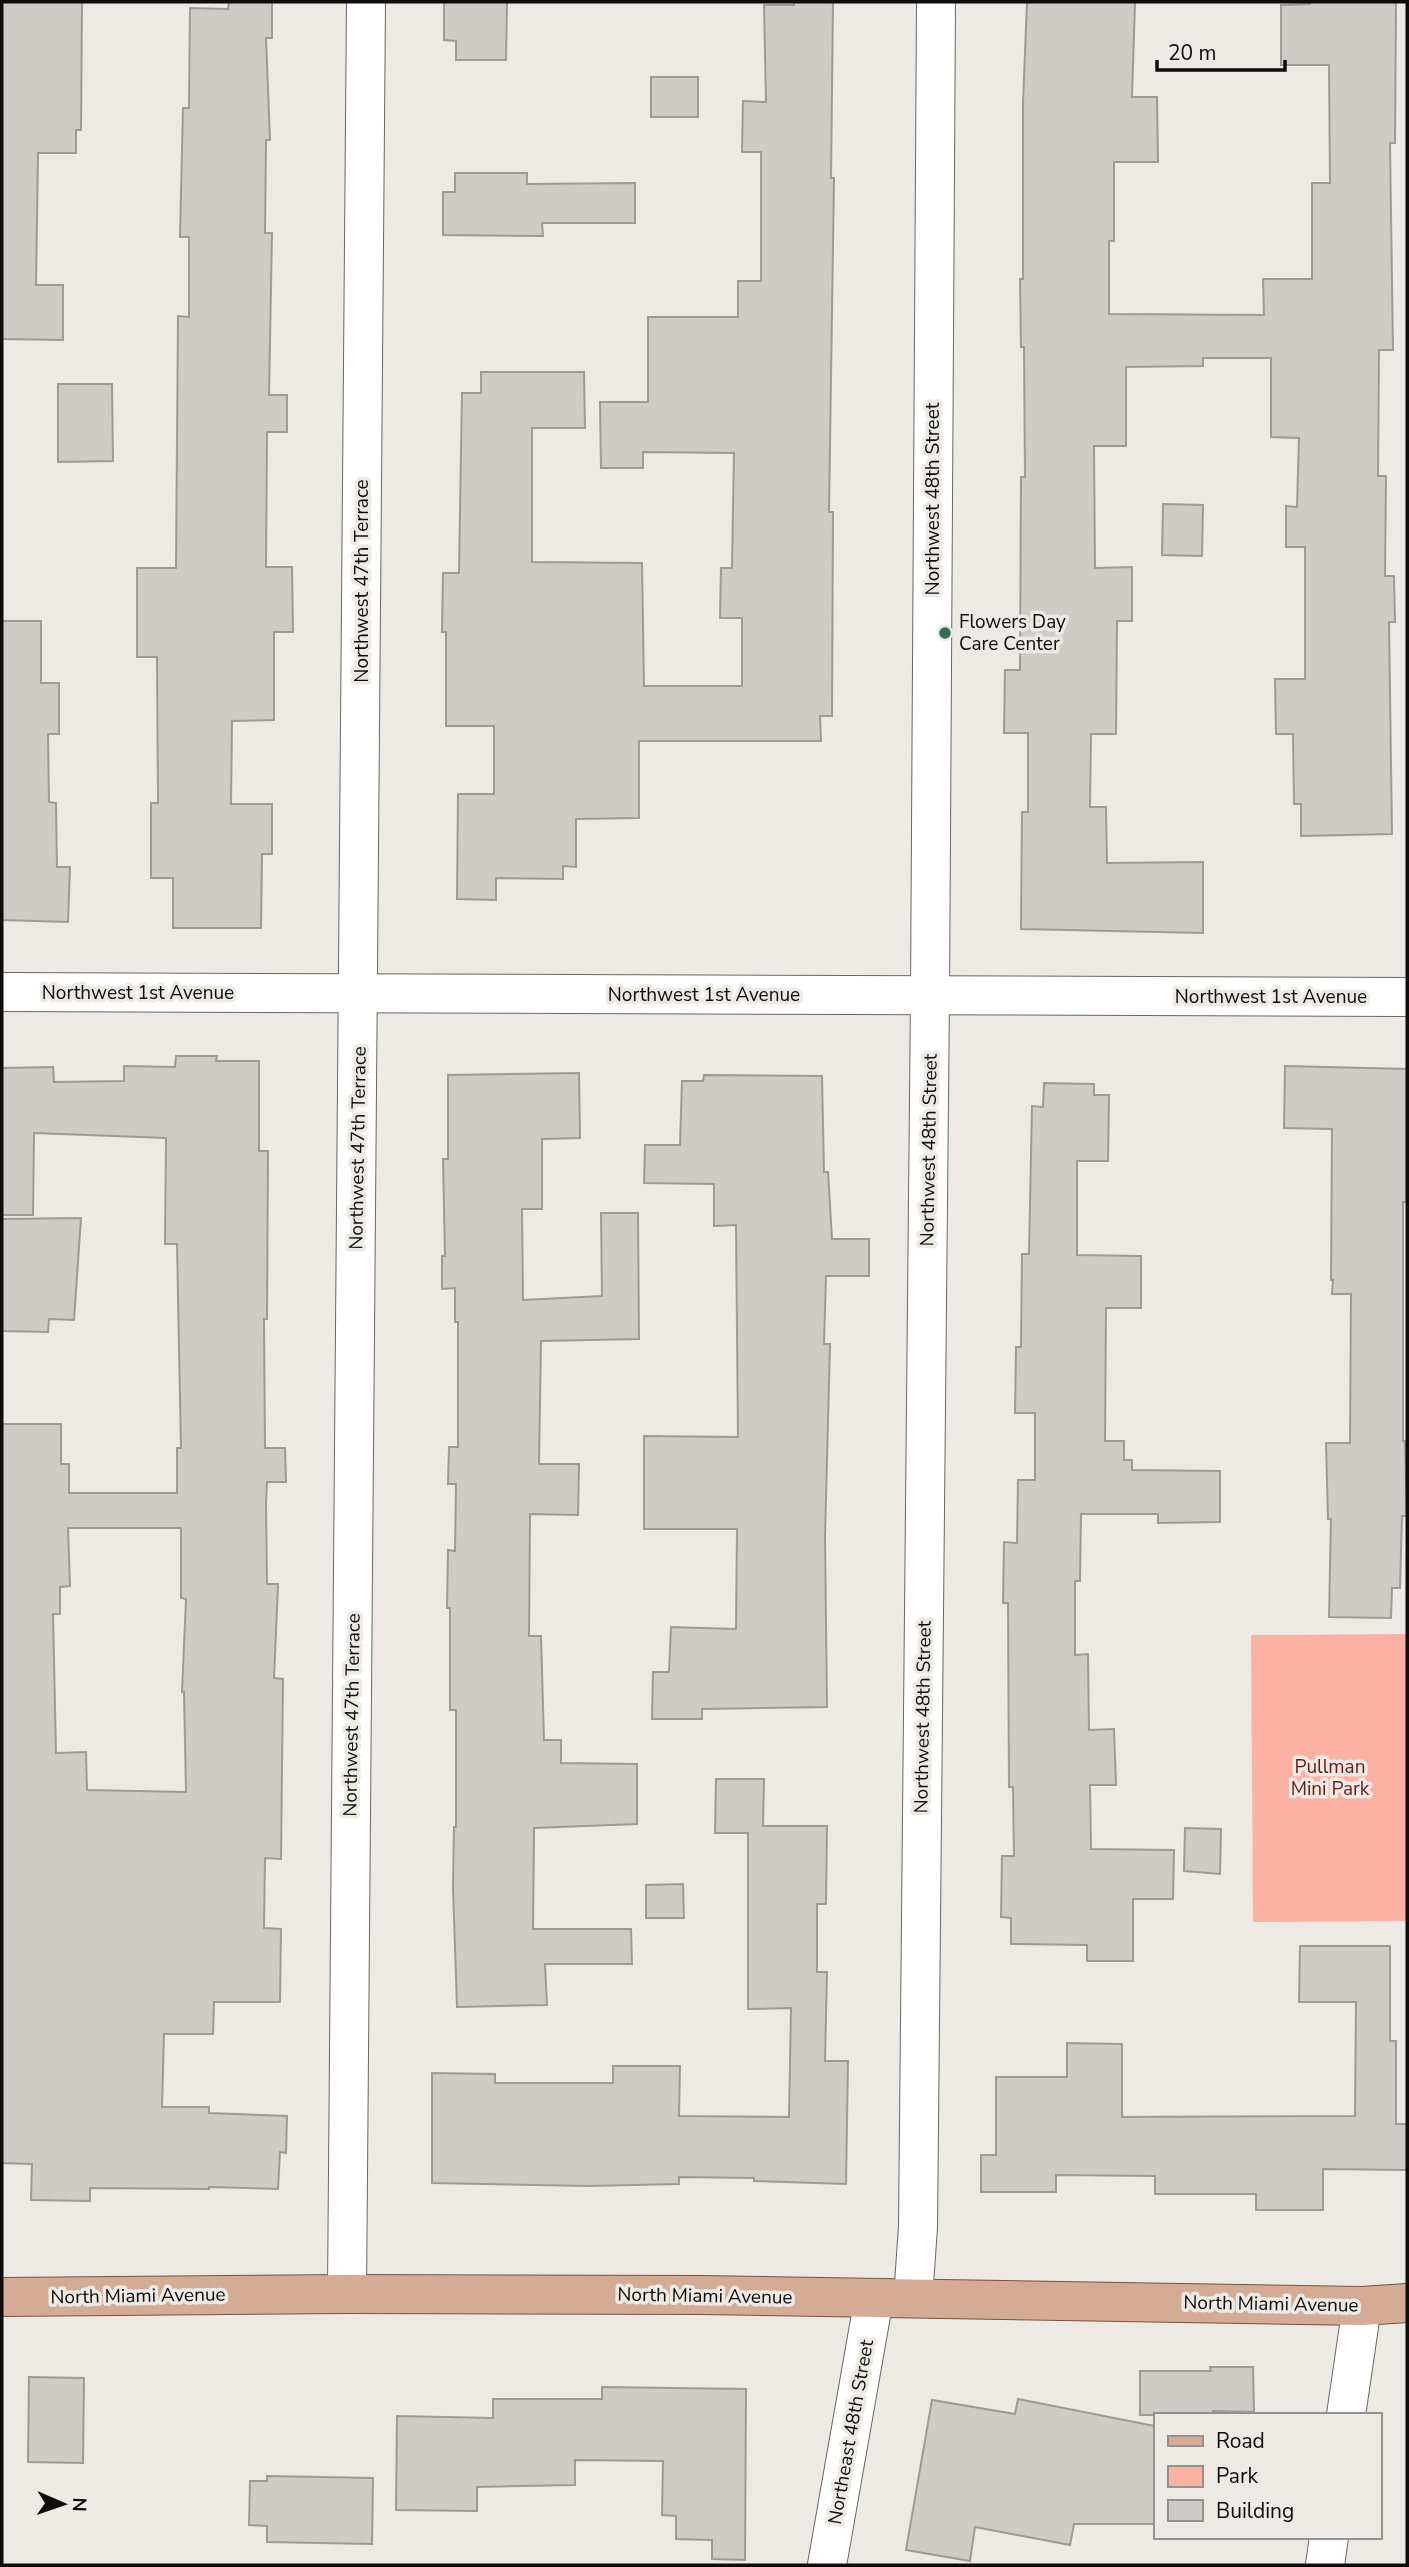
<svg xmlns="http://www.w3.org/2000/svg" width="1409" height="2567" font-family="'Nunito Sans',sans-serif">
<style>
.green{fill:#fcb1a3}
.building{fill:#ceccc7;stroke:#9c9b96;stroke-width:2;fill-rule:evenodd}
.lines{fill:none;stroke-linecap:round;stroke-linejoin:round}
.minor-casing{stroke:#6a6764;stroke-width:40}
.major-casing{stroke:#7c5138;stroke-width:40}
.minor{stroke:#fff;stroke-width:38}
.major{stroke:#d4ac95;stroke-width:38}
.poi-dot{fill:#316e59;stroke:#ede9e5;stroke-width:2.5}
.labels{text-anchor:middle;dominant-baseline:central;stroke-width:7;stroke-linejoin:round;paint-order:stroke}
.street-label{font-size:19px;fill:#0e0d0c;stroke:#ede9e5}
.poi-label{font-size:19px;fill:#0e0d0c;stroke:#ede9e5;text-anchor:start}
.park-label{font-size:19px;fill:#6b1a10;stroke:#ede9e5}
</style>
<rect width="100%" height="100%" fill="#ede9e5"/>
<path class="green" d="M1407,1634V1921L1253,1922L1251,1635Z"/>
<g class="building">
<path d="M2,2H82L81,130H76V153H38L36,285H63V340L2,339Z"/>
<path d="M229,2H272V38H266L270,140H266L265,233H272L269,395H287V432H267L266,567H292L293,632H274V720L232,721L231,804H272V854H262L261,928H173V878H151V803H158L157,657H137V568H176L178,316L189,317V237H180L183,108H189L190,8L228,9Z"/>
<path d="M444,2H507L506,60H456V41L444,40Z"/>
<path d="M794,2H833L831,178H834L829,512H833L832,716H820L821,741H639V818L576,819V867L563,866V879L496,878V900L457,899L458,794H494V726H446V632H442L443,573H459L462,393H481V372H584L585,428H532V562L642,563L644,686H742V618H720L721,568H732L734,453L643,452V468H601L600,402H648V317H738V281H761V152H742L743,101L766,102L764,5H794Z"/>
<path d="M1027,2H1135L1132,97H1157L1158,162H1114V241H1109V314L1264,315L1263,279H1312V183H1330L1329,65H1281V5L1310,4V2H1396L1395,143H1390L1393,350H1379L1378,476H1386L1385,576H1394L1395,622H1389L1392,834L1301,836V804H1294L1293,734H1276L1275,679H1305V547H1286V506L1297,507L1299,438L1271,437V358H1203V366L1126,367V446H1094L1095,568L1132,567V621H1117L1116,734H1091L1090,807H1106L1107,863L1203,862V933L1021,929L1022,812H1028V733H1004L1005,670H1020L1021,477H1025L1024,347H1021L1020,279H1023V103Z"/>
<rect x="651" y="77" width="47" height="40"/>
<path d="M455,173H527V184L635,183V223H542L543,236L443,235V192H455Z"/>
<path d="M58,384H112L113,461L58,462Z"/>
<path d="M1163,504L1203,505L1202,556L1162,555Z"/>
<path d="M2,621H41V683H59V734H48L49,802L56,803L57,867H70L68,922L2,920Z"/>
<path d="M176,1056H217L216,1061H259V1151H268L267,1319H264L265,1448H285L286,1482H267L266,1503L267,1584H278L274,1678L283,1679L281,1859L265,1858L264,1928L281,1929L280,2002H214L213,2034H164L162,2107H209V2113L287,2116L286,2153L280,2152L278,2189L209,2187V2189L90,2188V2201L31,2200L32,2164L2,2163V1424H61V1464H69V1493H177V1448H181L177,1244H165L166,1138L34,1133L33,1215H2V1068L53,1067L54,1082L124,1081V1066L175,1067ZM68,1528H181V1598L186,1599L182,1692H184L186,1792L87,1790L86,1752L56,1753L53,1614H60V1587L70,1586Z"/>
<path d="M1285,1066L1407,1069V1202H1403V1441H1405L1407,1516H1402L1400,1588H1392L1391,1618L1329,1617L1331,1519H1328L1326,1443H1350L1351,1294H1332L1333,1280H1331L1332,1129L1284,1128Z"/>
<path d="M579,1073L580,1138L542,1139V1209H522L523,1300L602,1296L601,1213H638L639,1339L541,1341L539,1464H579L578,1515L530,1514L529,1636H541L544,1740H561V1763L637,1764V1824L534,1828L533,1929H631L632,1964H545L547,2005L457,2007L453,1888L454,1827H456V1710H450V1608H447L448,1550L455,1551L456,1484H448L449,1447H458V1322H455V1288L442,1289V1256H445L443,1159H448V1075Z"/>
<path d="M704,1075L822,1076L824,1172H828L832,1239H869V1276H826L824,1344H830L825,1536L827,1707L702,1709V1719H652L653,1672H669L671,1627L736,1629L737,1529H644V1436L738,1437L736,1225L714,1226V1184L644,1183L645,1145H680L682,1081H703Z"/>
<path d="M1044,1083L1094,1084V1095H1109L1108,1161H1077V1255L1141,1256V1308H1106L1105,1441H1124V1460H1132V1470L1220,1471V1522L1158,1523V1514H1081L1080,1581H1075V1655L1088,1654L1089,1730L1114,1729L1116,1785H1090L1091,1849L1174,1850L1173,1899H1133V1961H1087V1945L1011,1944V1918L1001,1917L1002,1856H1014L1013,1787H1009L1008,1603H1003L1004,1542L1017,1543L1018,1480H1035V1413H1015L1016,1347H1021L1022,1254H1029L1032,1106L1043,1107Z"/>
<path d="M81,1218L74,1320L49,1319L48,1332L2,1331V1219Z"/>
<path d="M716,1779H764L763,1826H827L826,1904H817V1972H827L825,2061H848L846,2184L754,2181V2178L679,2177V2184L589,2186L432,2183V2073L495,2074V2083H613V2066H680L679,2116L789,2117L791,2008L748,2009V1833H715Z"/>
<path d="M1185,1828L1221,1829L1220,1874L1184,1871Z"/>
<path d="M683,1884L684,1918H646V1885Z"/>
<path d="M1300,1946H1390V2041H1396V2124H1407V2170L1323,2169V2210H1256V2194H1155V2176L1056,2175V2192H981V2155H996V2077H1067V2043L1122,2044V2117L1355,2116L1356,2002H1299Z"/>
<path d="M1210,2367H1253L1254,2412L1213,2411L1212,2415H1140V2371H1211Z"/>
<path d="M29,2377L84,2378L83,2463L28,2462Z"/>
<path d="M602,2387L746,2389L745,2560L712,2559V2540L676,2539V2516L662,2515L663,2461L575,2460V2485L477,2487V2511L396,2510L397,2416L493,2418V2399H602Z"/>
<path d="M1018,2399L1155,2426V2524H1074L1070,2545L975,2527L970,2561L906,2550L932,2400L1015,2414Z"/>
<path d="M267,2476L373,2478L372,2544L267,2542V2526L249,2525L250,2481H267Z"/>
</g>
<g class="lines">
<defs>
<g id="minor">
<path d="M2,992L1407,997"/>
<path d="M347,2294L366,2"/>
<path d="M913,2298L918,2227L930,996L936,2"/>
<path d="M1346,2415L1362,2306"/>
<path d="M827,2565L874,2298"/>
<path d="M1325,2565L1329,2537"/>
</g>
<path id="major" d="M2,2297L347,2294L701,2295L1362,2306L1407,2303"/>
</defs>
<use href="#minor" class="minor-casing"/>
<use href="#major" class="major-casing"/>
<use href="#minor" class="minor"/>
<use href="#major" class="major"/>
</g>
<circle class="poi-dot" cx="945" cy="633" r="7"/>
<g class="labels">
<g class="street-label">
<text transform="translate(933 499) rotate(-90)">Northwest 48th Street</text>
<text transform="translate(362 581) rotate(-90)">Northwest 47th Terrace</text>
<text x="138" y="993">Northwest 1st Avenue</text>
<text x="704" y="995">Northwest 1st Avenue</text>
<text x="1271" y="997">Northwest 1st Avenue</text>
<text transform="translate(358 1148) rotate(-89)">Northwest 47th Terrace</text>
<text transform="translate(929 1150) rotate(-89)">Northwest 48th Street</text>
<text transform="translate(352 1715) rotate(-89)">Northwest 47th Terrace</text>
<text transform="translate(923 1717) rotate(-89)">Northwest 48th Street</text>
<text transform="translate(138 2296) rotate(-1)">North Miami Avenue</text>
<text transform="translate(705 2296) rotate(1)">North Miami Avenue</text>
<text transform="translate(1271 2304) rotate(1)">North Miami Avenue</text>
<text transform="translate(851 2432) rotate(-80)">Northeast 48th Street</text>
</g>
<g class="poi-label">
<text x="959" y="622">Flowers Day<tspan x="959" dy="22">Care Center</tspan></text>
</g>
<g class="park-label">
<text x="1330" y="1767">Pullman<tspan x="1330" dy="22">Mini Park</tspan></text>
</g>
</g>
<rect width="1409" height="2567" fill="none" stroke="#0e0d0c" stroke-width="7"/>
<rect x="1154" y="2413" width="228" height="126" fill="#ede9e5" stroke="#94918e" stroke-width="2"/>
<rect x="1168" y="2436" width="35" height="10" fill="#d4ac95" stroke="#94918e" stroke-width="2"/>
<text x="1216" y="2448" font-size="21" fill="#0e0d0c">Road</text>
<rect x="1168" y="2466" width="35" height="21" fill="#fcb1a3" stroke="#94918e" stroke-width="2"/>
<text x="1216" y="2483" font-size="21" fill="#0e0d0c">Park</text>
<rect x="1168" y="2500" width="35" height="21" fill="#ceccc7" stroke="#94918e" stroke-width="2"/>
<text x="1216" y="2518" font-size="21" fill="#0e0d0c">Building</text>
<g transform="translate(63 2504) rotate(92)" stroke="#ede9e5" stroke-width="5" paint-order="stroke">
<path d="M0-5L12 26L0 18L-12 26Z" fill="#0e0d0c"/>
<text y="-10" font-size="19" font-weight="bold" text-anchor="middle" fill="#0e0d0c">N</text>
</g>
<path d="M1157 60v10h128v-10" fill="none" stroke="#0e0d0c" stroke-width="3.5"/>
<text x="1168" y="60" font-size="21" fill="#0e0d0c" stroke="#ede9e5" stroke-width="5" paint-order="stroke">20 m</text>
</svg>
